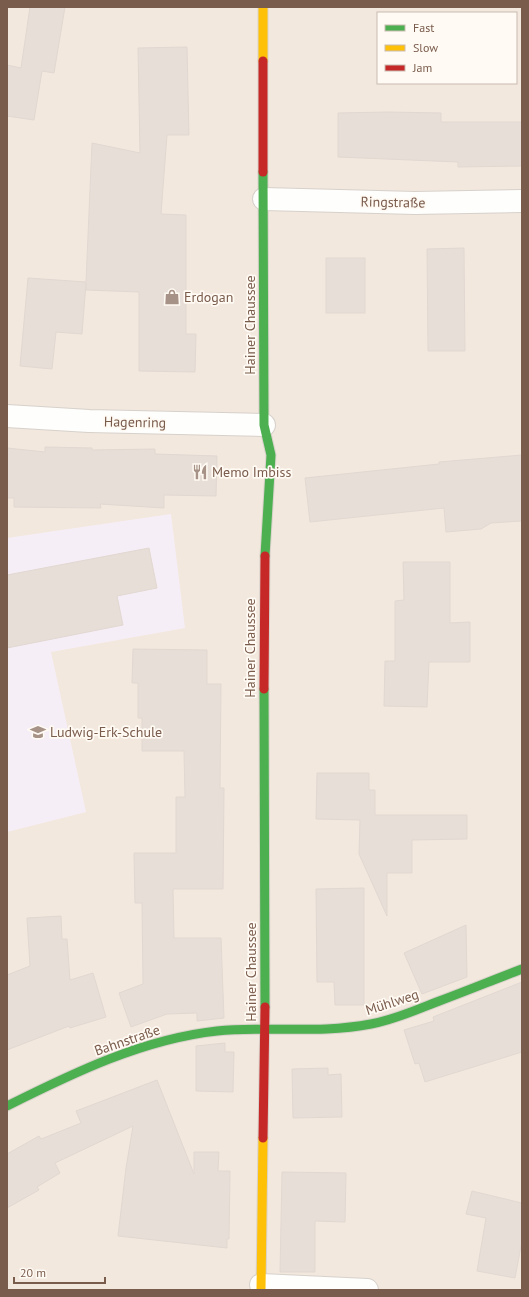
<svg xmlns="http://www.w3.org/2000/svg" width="529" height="1297" font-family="'PT Sans',sans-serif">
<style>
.residential{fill:#f2e8de;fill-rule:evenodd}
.education{fill:#f6eef6}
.building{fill:#e6ded7;stroke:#e2d8d2}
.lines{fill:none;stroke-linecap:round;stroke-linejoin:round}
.street-casing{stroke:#d7d1cb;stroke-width:24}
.fast-casing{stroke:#d9d2cb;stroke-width:11}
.slow-casing{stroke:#d9d2cb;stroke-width:11}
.jam-casing{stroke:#d9d2cb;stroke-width:11}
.street{stroke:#fefefd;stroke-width:22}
.fast{stroke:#4caf50;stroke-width:9}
.slow{stroke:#ffc107;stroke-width:9}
.jam{stroke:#c62828;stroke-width:9}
.labels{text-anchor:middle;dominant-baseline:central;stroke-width:3.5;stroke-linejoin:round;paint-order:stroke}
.street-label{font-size:14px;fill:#7a5c4d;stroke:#fffaf3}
.poi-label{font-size:14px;fill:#7a5c4d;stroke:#fffaf3;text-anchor:start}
</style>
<rect width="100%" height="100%" fill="#f9f5f0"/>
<path class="residential" d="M7,7H522V1290H7ZM378,13H516V83H378Z"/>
<path class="education" d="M171,514L185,628L51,652L86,812L7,832V538Z"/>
<g class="building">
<path d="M30,7H65L54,73L42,71L34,120L7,116V65L21,68Z"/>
<path d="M187,47L189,135H167L161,214L186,215V334H196L195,372L139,371V292L86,290V283L82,334L56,332L52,369L20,366L28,278L86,282L92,143L140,153L138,48Z"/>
<path d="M388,112L441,113V122H522V166L458,167V162L338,157V113Z"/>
<path d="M464,248L465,351H428L427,249Z"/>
<rect x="326" y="258" width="39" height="55"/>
<path d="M45,447L92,448V450L155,449V454L217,456L216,496L164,495V508L100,504L101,508L14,507V498H7V448L45,452Z"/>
<path d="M522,455V521L491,523L481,529L446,532L444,508L310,522L305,478L439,464V462Z"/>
<path d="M149,548L157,588L117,596L123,625L7,648V575Z"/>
<path d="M403,562H450V623L470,622V662H429L427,707L384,706L385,661H395V601L404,600Z"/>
<path d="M133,649L207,650V684H221L220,788H224L223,889H173L174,938H221L224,1018L197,1021V1013L167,1014L131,1027L119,993L143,984L142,903H135L134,853H176V797H185L184,751H142V718H138V683H132Z"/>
<path d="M317,773H369V790H375V815H467V839L412,840V873H387V916L359,854L360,820L316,819Z"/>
<path d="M364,888V1005H335L334,982H317L316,889Z"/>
<path d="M61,916L62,939H67L70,980L93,973L106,1017L70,1028L69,1026L7,1050V975L30,966L27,918Z"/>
<path d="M466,925L467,977L422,994L404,953Z"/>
<path d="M522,982V1052L425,1082L419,1063L415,1064L404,1030L434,1021L433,1017Z"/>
<path d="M225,1043V1052H234L233,1092L196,1091V1046Z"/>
<path d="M328,1068V1075L341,1074L342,1117L293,1118L292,1069Z"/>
<path d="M157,1080L194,1174V1152H219L218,1171H230L229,1239H227V1248L118,1236L126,1168L133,1126L55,1163L60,1173L37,1187L39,1190L7,1208V1154L39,1136L41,1139L81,1123L76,1111Z"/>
<path d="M282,1172L346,1173L345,1222L315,1221V1272H280Z"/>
<path d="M472,1191L522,1203V1241L515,1278L477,1271L486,1218L466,1214Z"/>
</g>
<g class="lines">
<defs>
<g id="street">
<path d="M264,199L415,203L522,201"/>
<path d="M7,416L89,421L264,425"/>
<path d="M261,1285L367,1290"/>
</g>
<g id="fast">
<path d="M263,172L264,425L271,455L265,556"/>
<path d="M264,689L265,1007"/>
<path d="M7,1106C73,1073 143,1039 217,1031C268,1026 320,1034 371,1024C393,1020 414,1011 434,1003C464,992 493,980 522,969"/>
</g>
<g id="slow">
<path d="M263,7V61"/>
<path d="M261,1290L263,1138"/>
</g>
<g id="jam">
<path d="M263,61V172"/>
<path d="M264,689L265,556"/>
<path d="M263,1138L265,1007"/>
</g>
</defs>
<use href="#street" class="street-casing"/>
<use href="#fast" class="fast-casing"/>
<use href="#slow" class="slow-casing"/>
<use href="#jam" class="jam-casing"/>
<use href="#street" class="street"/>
<use href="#fast" class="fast"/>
<use href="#slow" class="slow"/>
<use href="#jam" class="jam"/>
</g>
<defs>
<symbol id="shop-bare" viewBox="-9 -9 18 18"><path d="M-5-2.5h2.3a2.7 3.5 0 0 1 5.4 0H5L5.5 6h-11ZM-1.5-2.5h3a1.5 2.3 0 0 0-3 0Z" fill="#a69286" stroke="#fffaf3" stroke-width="2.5" paint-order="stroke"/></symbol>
<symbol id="restaurant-bare" viewBox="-9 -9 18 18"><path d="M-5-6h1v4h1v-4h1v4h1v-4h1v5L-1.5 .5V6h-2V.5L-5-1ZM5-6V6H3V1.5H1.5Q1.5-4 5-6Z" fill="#a69286" stroke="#fffaf3" stroke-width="2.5" paint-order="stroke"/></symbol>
<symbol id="school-bare" viewBox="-9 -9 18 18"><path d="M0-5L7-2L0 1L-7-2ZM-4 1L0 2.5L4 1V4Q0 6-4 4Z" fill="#a69286" stroke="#fffaf3" stroke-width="2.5" paint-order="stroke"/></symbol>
</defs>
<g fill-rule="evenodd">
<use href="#shop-bare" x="161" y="286" width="22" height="22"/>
<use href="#restaurant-bare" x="189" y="461" width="22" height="22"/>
<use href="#school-bare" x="27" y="721" width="22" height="22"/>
</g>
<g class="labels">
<g class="street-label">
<text transform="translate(393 202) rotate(1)">Ringstraße</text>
<text transform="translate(250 325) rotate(-90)">Hainer Chaussee</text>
<text transform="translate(135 422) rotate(1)">Hagenring</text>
<text transform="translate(250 648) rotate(-90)">Hainer Chaussee</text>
<text transform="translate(251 972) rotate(-90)">Hainer Chaussee</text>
<text transform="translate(392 1002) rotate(-18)">Mühlweg</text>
<text transform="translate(127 1040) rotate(-19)">Bahnstraße</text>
</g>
<g class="poi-label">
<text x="184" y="297">Erdogan</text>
<text x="212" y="472">Memo Imbiss</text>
<text x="50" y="732">Ludwig-Erk-Schule</text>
</g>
</g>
<rect width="529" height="1297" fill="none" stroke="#7a5c4d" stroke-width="16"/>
<rect x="377" y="12" width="140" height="72" fill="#fffaf3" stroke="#cabbb1"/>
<rect x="385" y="25" width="20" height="6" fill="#4caf50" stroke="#cabbb1"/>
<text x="413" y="32" font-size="12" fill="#7a5c4d">Fast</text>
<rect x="385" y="45" width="20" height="6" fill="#ffc107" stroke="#cabbb1"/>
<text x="413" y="52" font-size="12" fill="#7a5c4d">Slow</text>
<rect x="385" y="65" width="20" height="6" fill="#c62828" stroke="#cabbb1"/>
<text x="413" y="72" font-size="12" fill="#7a5c4d">Jam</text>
<path d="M14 1277v6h91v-6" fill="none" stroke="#7a5c4d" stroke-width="2"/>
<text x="20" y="1277" font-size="12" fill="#7a5c4d" stroke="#fffaf3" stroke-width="3" paint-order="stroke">20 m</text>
</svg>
